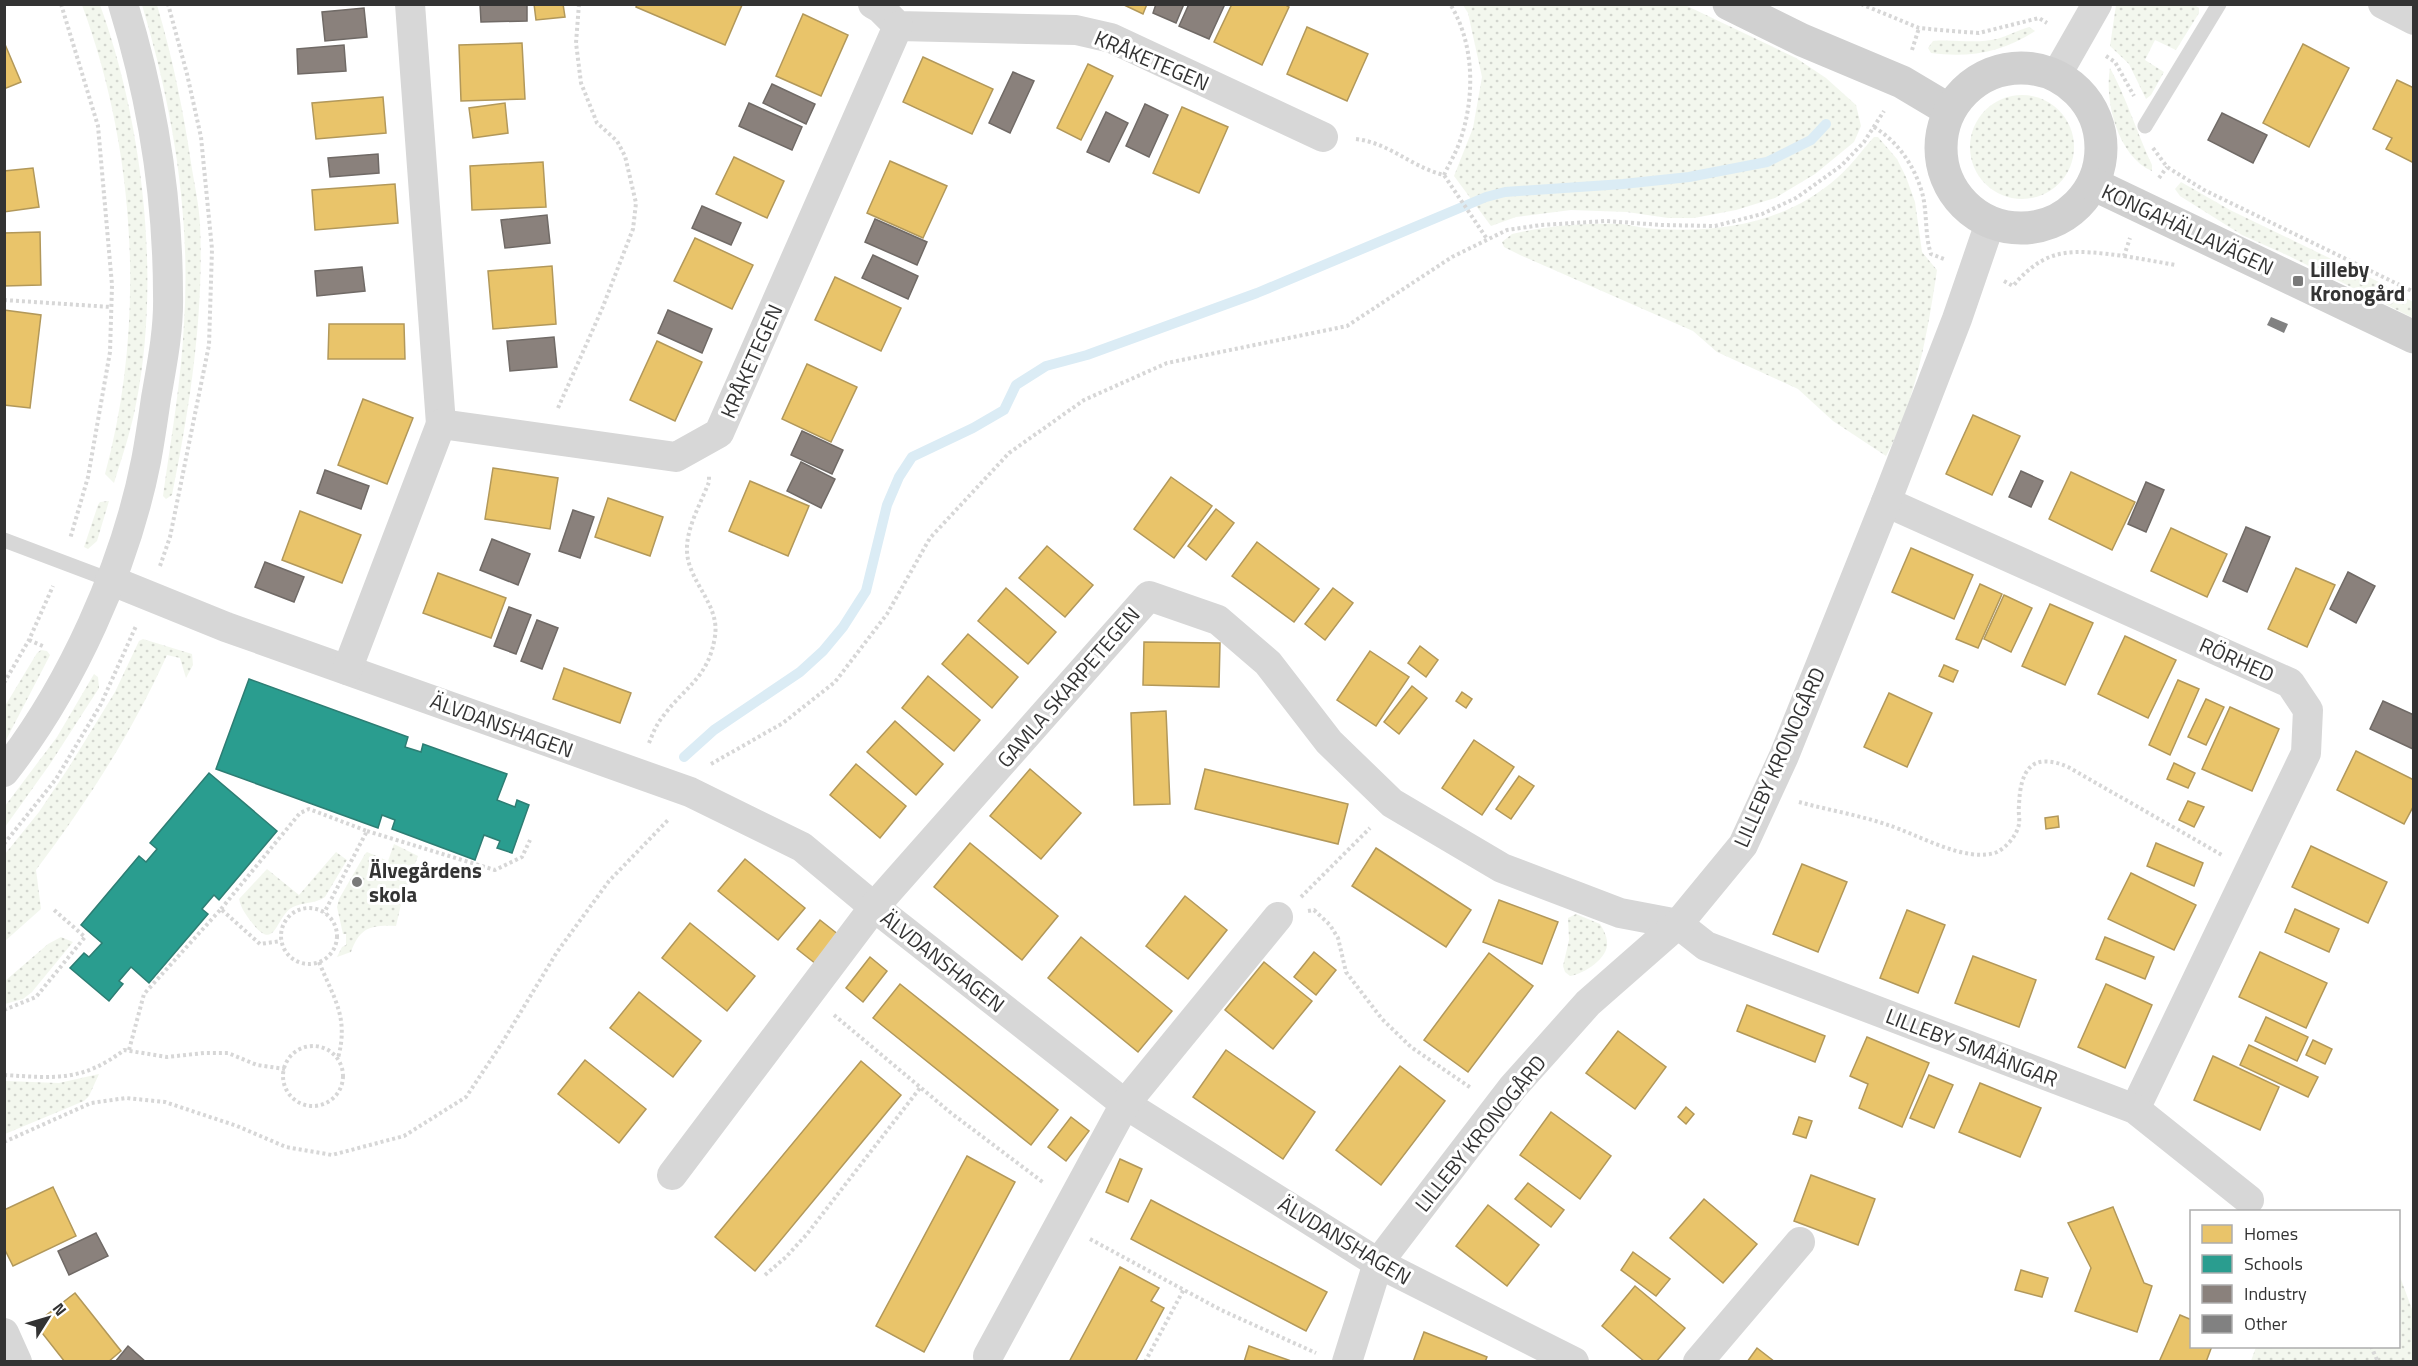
<svg xmlns="http://www.w3.org/2000/svg" width="2418" height="1366" font-family="'Titillium Web',sans-serif">
<style>
.grass{fill:url(#grass-dots)}
.homes{fill:#e9c46a;stroke:#b2985a;stroke-width:1.5}
.schools{fill:#2a9d8f;stroke:#2d7d73;stroke-width:1.5}
.industry{fill:#8a817c;stroke:#706a66;stroke-width:1.5}
.lines{fill:none;stroke-linecap:round;stroke-linejoin:round}
.stream{stroke:#dbecf5;stroke-width:10}
.building{fill:#818181}
.path{stroke:#d7d7d7;stroke-width:4;stroke-dasharray:3 3;stroke-linecap:butt}
.lane{stroke:#d7d7d7;stroke-width:15}
.street{stroke:#d7d7d7;stroke-width:30}
.secondary{stroke:#d0d0d0;stroke-width:33}
.poi-dot{fill:#7a7a7a;stroke:#fff;stroke-width:2}
.labels{text-anchor:middle;dominant-baseline:central;stroke-width:6;stroke-linejoin:round;paint-order:stroke}
.street-label{font-size:21px;fill:#333;stroke:#fff}
.poi-label{font-size:21px;font-weight:bold;fill:#333;stroke:#fff;text-anchor:start}
</style>
<defs>
<pattern id="grass-dots" width="8" height="8" patternUnits="userSpaceOnUse" patternTransform="scale(1.5)"><rect width="8" height="8" fill="#f3f7ee"/><path d="M2 2h.1M6 6h.1" fill="none" stroke="#d1d4cd" stroke-width="1.8" stroke-linecap="round"/></pattern>
</defs>
<rect width="100%" height="100%" fill="#fff"/>
<g class="grass">
<path d="M2193,4L2199,8V13L2176,50L2155,40L2145,60L2164,72L2151,95L2146,99L2129,64L2110,46L2116,5Z"/>
<path d="M82,5H100C143,123 161,280 136,404C131,431 122,457 114,483L105,474C146,324 136,150 82,5Z"/>
<path d="M142,5H157C173,59 184,114 192,169C195,187 199,206 200,224C204,315 190,407 172,495L166,499L163,496C171,439 181,382 184,324C191,216 173,108 142,5Z"/>
<path d="M1463,5H1685L1796,58L1826,78L1856,105L1861,126L1854,142L1815,174L1775,198L1736,210L1694,218H1668L1627,212L1571,210L1516,217L1491,226L1454,176L1473,128L1482,77L1468,13Z"/>
<path d="M2029,27L2035,31C2003,52 1970,58 1931,53L1928,48L1933,41C1954,39 1976,44 1997,39C2008,36 2018,30 2029,27Z"/>
<path d="M2110,68C2127,99 2137,133 2152,165V171C2118,157 2104,101 2110,68Z"/>
<circle cx="2022" cy="147" r="52"/>
<path d="M1874,137H1878L1897,159L1906,177L1915,202L1922,252L1937,270C1928,330 1916,402 1886,456L1833,421L1798,389L1717,352L1693,331L1520,255L1504,247L1502,242L1512,234L1521,232C1554,225 1588,223 1621,224C1633,225 1645,229 1658,229C1723,233 1787,222 1837,178C1851,166 1862,150 1874,137Z"/>
<path d="M2181,182L2230,210L2379,282L2413,302V318L2289,256L2242,235L2180,196L2175,189Z"/>
<path d="M109,501L97,541L88,549L84,547L98,505L100,502Z"/>
<path d="M143,639L192,654L193,665L186,678L180,658L167,655C130,736 89,799 36,870L41,909L5,941V854L39,812L69,767L115,692L139,641Z"/>
<path d="M41,650L47,651L50,655L48,659L5,742V706L37,653Z"/>
<path d="M94,674L98,677L99,688L50,764L5,827V806L57,737Z"/>
<path d="M394,844L418,856L402,900L396,926C371,925 360,927 351,952L337,957L342,947L346,945V934H343L337,907L339,899L365,854L367,852L388,861Z"/>
<path d="M336,852L347,860L325,897C315,904 303,902 293,907C276,915 276,953 253,924C247,916 241,909 239,899L267,869L299,895Z"/>
<path d="M1576,914L1600,924C1603,929 1607,936 1607,942C1609,958 1584,974 1570,976L1565,972L1563,966L1569,940L1568,918Z"/>
<path d="M61,937L73,942L32,992L23,999L5,1004V981L48,944Z"/>
<path d="M99,1074L89,1096L84,1101L5,1134V1081L59,1083Z"/>
<path d="M2399,1274L2413,1312V1361H2251L2256,1347L2398,1346Z"/>
</g>
<g class="homes">
<path d="M534,4H563L565,17L536,20Z"/>
<path d="M637,4H742V5L725,45L636,7Z"/>
<path d="M1122,4H1147L1143,14Z"/>
<path d="M1232,4H1284L1289,7L1262,65L1214,42Z"/>
<path d="M803,14L848,35L821,96L776,76Z"/>
<path d="M1307,27L1368,54L1347,101L1287,74Z"/>
<path d="M4,42L21,82L4,89Z"/>
<path d="M522,43L525,99L461,101L459,45Z"/>
<path d="M2303,44L2349,68L2309,147L2263,123Z"/>
<path d="M923,57L993,89L972,134L903,102Z"/>
<path d="M1088,64L1113,76L1081,140L1057,128Z"/>
<path d="M2397,80L2414,88V163L2386,149L2392,138L2373,129Z"/>
<path d="M383,97L386,133L316,139L312,103Z"/>
<path d="M505,103L508,133L473,138L469,108Z"/>
<path d="M1182,107L1228,127L1199,193L1153,173Z"/>
<path d="M734,157L784,181L767,218L716,194Z"/>
<path d="M890,161L947,186L923,238L867,213Z"/>
<path d="M543,162L546,207L472,210L470,166Z"/>
<path d="M33,168L39,207L4,212V171Z"/>
<path d="M395,184L398,223L315,230L312,190Z"/>
<path d="M40,232L41,285L4,286V233Z"/>
<path d="M695,238L753,265L732,309L674,281Z"/>
<path d="M552,266L556,324L493,329L488,271Z"/>
<path d="M835,277L901,308L881,351L815,320Z"/>
<path d="M4,310L41,315L30,408L4,405Z"/>
<path d="M329,324H404L405,359H328Z"/>
<path d="M657,341L702,362L675,421L630,400Z"/>
<path d="M807,364L857,387L831,442L782,419Z"/>
<path d="M363,399L413,418L387,484L338,465Z"/>
<path d="M1973,415L2020,436L1992,495L1946,474Z"/>
<path d="M493,468L558,478L550,529L485,519Z"/>
<path d="M2071,472L2135,502L2112,550L2049,519Z"/>
<path d="M1171,477L1212,506L1174,558L1134,529Z"/>
<path d="M750,481L809,506L788,556L729,531Z"/>
<path d="M608,498L663,517L650,556L595,537Z"/>
<path d="M1216,509L1234,523L1206,560L1188,546Z"/>
<path d="M300,511L361,535L342,583L282,560Z"/>
<path d="M2171,528L2227,554L2207,597L2151,571Z"/>
<path d="M1257,542L1319,589L1294,622L1232,576Z"/>
<path d="M1047,546L1093,585L1065,617L1019,578Z"/>
<path d="M1911,548L1973,575L1954,619L1892,592Z"/>
<path d="M2296,568L2335,585L2307,647L2268,629Z"/>
<path d="M438,573L506,598L491,638L423,613Z"/>
<path d="M1980,584L2002,594L1978,648L1956,639Z"/>
<path d="M1006,588L1056,632L1028,664L978,621Z"/>
<path d="M1333,588L1353,603L1325,640L1305,624Z"/>
<path d="M2004,595L2032,608L2011,652L1984,639Z"/>
<path d="M2050,604L2093,623L2065,685L2022,666Z"/>
<path d="M968,634L1018,677L992,708L942,664Z"/>
<path d="M2125,636L2176,660L2148,718L2098,694Z"/>
<path d="M1144,642L1220,643L1219,687L1143,685Z"/>
<path d="M1420,646L1438,660L1426,677L1408,663Z"/>
<path d="M1370,651L1409,677L1376,726L1337,700Z"/>
<path d="M1944,665L1958,671L1953,682L1939,676Z"/>
<path d="M564,668L631,693L620,723L553,699Z"/>
<path d="M928,676L980,720L954,751L902,708Z"/>
<path d="M2178,680L2199,689L2170,755L2149,745Z"/>
<path d="M1412,686L1427,698L1399,734L1384,722Z"/>
<path d="M1462,692L1472,699L1466,708L1456,701Z"/>
<path d="M1889,693L1932,713L1907,767L1864,747Z"/>
<path d="M2206,699L2224,707L2206,745L2188,737Z"/>
<path d="M2230,707L2279,729L2252,791L2202,769Z"/>
<path d="M1166,711L1170,804L1134,805L1131,713Z"/>
<path d="M895,721L943,764L916,795L867,752Z"/>
<path d="M1474,740L1514,767L1482,815L1442,788Z"/>
<path d="M2356,751L2414,780V805L2404,824L2337,790Z"/>
<path d="M2174,763L2195,773L2188,788L2167,779Z"/>
<path d="M856,764L906,806L880,838L830,795Z"/>
<path d="M1030,769L1081,813L1041,859L990,816Z"/>
<path d="M1205,769L1348,804L1338,844L1195,809Z"/>
<path d="M1519,776L1534,786L1511,819L1496,809Z"/>
<path d="M2188,801L2204,807L2194,827L2179,820Z"/>
<path d="M2058,816L2059,827L2046,829L2045,818Z"/>
<path d="M970,843L1058,916L1022,960L934,887Z"/>
<path d="M2156,843L2203,863L2194,886L2147,866Z"/>
<path d="M2311,846L2387,882L2368,923L2292,887Z"/>
<path d="M1376,848L1471,910L1446,947L1352,886Z"/>
<path d="M745,859L805,908L778,940L718,891Z"/>
<path d="M1802,864L1847,882L1818,952L1773,934Z"/>
<path d="M2131,873L2196,905L2174,950L2108,919Z"/>
<path d="M1185,896L1227,930L1188,979L1146,946Z"/>
<path d="M1499,900L1558,922L1542,964L1483,942Z"/>
<path d="M2295,909L2339,929L2329,952L2285,932Z"/>
<path d="M1907,910L1945,925L1918,993L1880,978Z"/>
<path d="M820,920L839,935L816,964L797,949Z"/>
<path d="M690,923L755,976L727,1011L662,958Z"/>
<path d="M1081,937L1172,1011L1138,1052L1048,978Z"/>
<path d="M2105,937L2154,957L2145,979L2096,959Z"/>
<path d="M1314,952L1336,970L1316,995L1294,977Z"/>
<path d="M2260,952L2327,983L2306,1028L2239,997Z"/>
<path d="M1489,953L1533,986L1468,1072L1424,1040Z"/>
<path d="M1973,956L2036,980L2019,1027L1955,1003Z"/>
<path d="M870,957L887,971L863,1002L846,988Z"/>
<path d="M1264,962L1312,1001L1273,1049L1225,1010Z"/>
<path d="M900,984L1058,1110L1031,1145L873,1018Z"/>
<path d="M2106,984L2152,1005L2125,1068L2078,1047Z"/>
<path d="M639,992L701,1041L673,1077L610,1028Z"/>
<path d="M1747,1005L1825,1036L1815,1062L1737,1031Z"/>
<path d="M2266,1017L2308,1037L2297,1061L2255,1041Z"/>
<path d="M1618,1031L1666,1067L1635,1109L1586,1073Z"/>
<path d="M1867,1037L1929,1063L1902,1127L1859,1108L1868,1084L1850,1076Z"/>
<path d="M2313,1040L2332,1049L2325,1064L2306,1055Z"/>
<path d="M2249,1045L2318,1077L2308,1097L2240,1065Z"/>
<path d="M1226,1050L1315,1112L1283,1159L1193,1097Z"/>
<path d="M2213,1056L2279,1087L2260,1130L2194,1100Z"/>
<path d="M585,1060L646,1109L619,1143L558,1094Z"/>
<path d="M861,1061L901,1095L755,1271L715,1237Z"/>
<path d="M1400,1066L1445,1101L1381,1185L1336,1150Z"/>
<path d="M1929,1075L1953,1085L1934,1128L1910,1118Z"/>
<path d="M1980,1083L2041,1108L2020,1157L1959,1132Z"/>
<path d="M1686,1107L1694,1114L1686,1124L1678,1117Z"/>
<path d="M1551,1112L1611,1156L1580,1199L1520,1155Z"/>
<path d="M1071,1117L1089,1131L1066,1161L1048,1147Z"/>
<path d="M1799,1117L1812,1121L1806,1138L1793,1134Z"/>
<path d="M967,1156L1015,1182L924,1352L876,1326Z"/>
<path d="M1120,1159L1142,1169L1128,1202L1106,1192Z"/>
<path d="M1811,1175L1875,1199L1858,1245L1794,1221Z"/>
<path d="M1528,1183L1564,1210L1551,1227L1515,1199Z"/>
<path d="M53,1187L76,1236L13,1266L4,1248V1210Z"/>
<path d="M1704,1199L1757,1244L1723,1283L1670,1238Z"/>
<path d="M1151,1200L1327,1292L1306,1331L1131,1239Z"/>
<path d="M1488,1205L1539,1245L1507,1286L1456,1246Z"/>
<path d="M2113,1207L2144,1283L2152,1286L2137,1332L2075,1311L2091,1268L2068,1223Z"/>
<path d="M1633,1252L1670,1279L1656,1296L1621,1270Z"/>
<path d="M1120,1267L1159,1288L1151,1301L1164,1308L1135,1362H1069Z"/>
<path d="M2021,1270L2048,1278L2042,1297L2015,1290Z"/>
<path d="M1635,1286L1685,1328L1656,1362H1645L1602,1326Z"/>
<path d="M75,1293L121,1351L108,1362H65L35,1324Z"/>
<path d="M2180,1315L2192,1320V1346H2212L2206,1362H2159Z"/>
<path d="M1424,1332L1487,1357L1485,1362H1413Z"/>
<path d="M1249,1346L1294,1362H1244Z"/>
<path d="M1757,1348L1775,1362H1747Z"/>
</g>
<g class="schools">
<path d="M249,679L408,737L405,747L421,752L423,744L507,774L497,800L515,807L517,800L529,805L512,853L497,848L500,841L484,835L475,860L392,829L395,820L382,815L378,828L216,769Z"/>
<path d="M209,773L277,831L219,900L214,895L202,909L208,914L149,983L131,967L119,981L123,984L109,1001L70,968L84,953L89,957L102,943L81,925L139,856L146,862L157,849L150,843Z"/>
</g>
<g class="industry">
<path d="M480,4H527V21L481,22Z"/>
<path d="M1156,4H1184L1176,23L1153,13Z"/>
<path d="M1189,4H1225L1209,39L1179,26Z"/>
<path d="M364,8L367,37L325,41L322,12Z"/>
<path d="M344,45L346,71L298,74L297,49Z"/>
<path d="M1013,72L1034,81L1010,133L989,123Z"/>
<path d="M772,84L815,104L806,124L763,103Z"/>
<path d="M749,103L802,127L792,150L739,126Z"/>
<path d="M1145,104L1168,115L1149,157L1126,146Z"/>
<path d="M1106,112L1128,123L1109,162L1087,152Z"/>
<path d="M2222,113L2267,135L2253,163L2208,140Z"/>
<path d="M378,154L379,173L330,177L328,158Z"/>
<path d="M702,206L741,223L731,245L692,228Z"/>
<path d="M547,215L550,243L505,248L501,220Z"/>
<path d="M875,219L927,242L917,265L865,242Z"/>
<path d="M873,255L918,276L908,299L862,278Z"/>
<path d="M362,267L365,291L317,296L315,271Z"/>
<path d="M668,310L712,329L702,353L658,333Z"/>
<path d="M554,337L557,367L510,371L507,341Z"/>
<path d="M802,431L843,450L832,474L791,455Z"/>
<path d="M801,462L835,479L821,508L787,491Z"/>
<path d="M325,470L369,486L361,509L317,493Z"/>
<path d="M2021,471L2043,481L2031,507L2009,497Z"/>
<path d="M2146,482L2164,490L2146,532L2128,524Z"/>
<path d="M573,510L594,517L580,558L559,551Z"/>
<path d="M2246,527L2270,537L2247,592L2223,581Z"/>
<path d="M492,539L530,554L518,585L480,570Z"/>
<path d="M265,562L304,577L294,602L255,587Z"/>
<path d="M2348,572L2375,586L2356,623L2330,609Z"/>
<path d="M509,607L531,615L516,654L494,646Z"/>
<path d="M537,620L558,628L542,669L521,661Z"/>
<path d="M2383,701L2414,715L2413,749L2370,729Z"/>
<path d="M96,1233L108,1256L69,1275L58,1251Z"/>
<path d="M128,1346L146,1362H115Z"/>
</g>
<g class="lines">
<path class="stream" d="M684,757L714,730L800,672L823,651L843,627L866,591L887,505L899,477L912,457L973,428L1004,410L1016,385L1046,366L1087,355L1257,293L1486,197L1505,192L1623,184L1689,177L1767,162L1811,140L1826,124"/>
</g>
<path class="building" d="M2271,317L2288,324L2284,333L2267,325Z"/>
<g class="lines">
<g class="path">
<path d="M61,4L98,126L112,285L110,352L88,477L70,539"/>
<path d="M1861,4L1919,28L1951,31L1979,33L2039,18L2047,23"/>
<path d="M1912,50L1919,28"/>
<path d="M2106,56L2115,62L2134,96"/>
<path d="M1874,127C1897,141 1913,164 1921,189C1928,210 1924,233 1931,254L1944,259"/>
<path d="M1356,139C1390,143 1411,167 1444,175L1487,239"/>
<path d="M2153,148L2167,167L2204,190L2414,292"/>
<path d="M1444,175C1449,164 1456,153 1460,141C1475,98 1475,44 1450,4"/>
<path d="M2159,178L2167,167"/>
<path d="M2124,256L2176,265"/>
<path d="M2004,281L2013,286C2047,245 2075,250 2124,256L2130,238"/>
<path d="M4,300L111,307"/>
<path d="M558,408L602,309L633,229L636,203L625,156L617,141L597,123L581,83L576,43L579,4"/>
<path d="M160,566L170,537L209,345L212,249L201,137L187,74L168,4"/>
<path d="M29,640L45,647"/>
<path d="M4,683L29,640L53,586"/>
<path d="M649,743C653,733 657,723 664,715C686,686 709,677 715,636C720,604 688,582 687,551C686,528 701,503 709,482V476"/>
<path d="M711,764L783,723L835,682L887,614L930,538L1009,453L1084,400L1167,363L1347,326L1452,257L1507,230L1541,225L1606,221L1662,225L1715,226L1762,214L1796,198L1842,165L1864,142L1884,111"/>
<path d="M1799,802C1828,810 1859,815 1888,825C1917,834 1967,864 1997,852C2007,847 2017,835 2019,824C2020,819 2018,812 2019,806C2020,771 2031,751 2068,767L2222,855"/>
<path d="M367,831L495,870L522,857L530,840"/>
<path d="M4,844L56,779L101,704L136,626"/>
<path d="M1301,897L1370,828"/>
<circle cx="309" cy="936" r="28"/>
<path d="M221,909L300,813L309,809L367,831L324,913"/>
<path d="M1308,911L1314,910L1330,925L1338,938L1346,972L1382,1019L1411,1047L1471,1088"/>
<path d="M319,962C334,999 349,1017 338,1058"/>
<path d="M4,1010L36,997L85,937L53,909"/>
<path d="M834,1015L951,1113L1044,1183"/>
<circle cx="313" cy="1076" r="30"/>
<path d="M129,1050L144,994L221,909L260,944L281,941"/>
<path d="M4,1075C55,1078 82,1082 124,1050L167,1057L204,1053H228L257,1065L285,1069"/>
<path d="M4,1142L91,1103L126,1098L165,1102L237,1126L286,1147L332,1155L404,1136L466,1097L502,1043L557,952L609,881L669,819"/>
<path d="M1090,1239L1221,1310L1316,1353"/>
<path d="M765,1275L786,1257L807,1234L920,1088"/>
<path d="M2371,1346L2378,1362"/>
<path d="M1145,1362L1184,1289"/>
</g>
<g class="lane">
<path d="M2145,126L2219,4"/>
<path d="M4,540L110,580"/>
</g>
<g class="street">
<path d="M410,4L441,424"/>
<path d="M873,4L880,8L898,26L1076,30L1111,38L1323,137"/>
<path d="M2383,4L2414,20"/>
<path d="M2056,76L2097,4"/>
<path d="M1886,502L2290,683L2308,710L2306,753L2135,1109"/>
<path d="M110,580L226,627L690,792L802,847L874,907L1125,1104L1378,1263L1574,1362"/>
<path d="M347,670L441,424L676,457L719,433L898,26"/>
<path d="M4,772C71,687 125,567 146,461C150,440 153,419 156,398C162,364 169,329 168,295C168,196 152,98 123,4"/>
<path d="M672,1175L874,907L1149,596L1218,620L1268,663L1329,742L1392,803L1502,868L1620,913L1678,924L1706,946L2135,1109L2249,1200"/>
<path d="M4,1333L17,1362"/>
<path d="M988,1356L1125,1104L1278,917"/>
<path d="M1347,1362L1378,1263L1466,1148L1513,1087L1588,1003L1678,924L1743,845L1784,756L1886,502L1957,319L1990,223"/>
<path d="M1698,1362L1800,1242"/>
</g>
<g class="secondary">
<path d="M1729,4L1802,40L1902,82L1949,110"/>
<circle cx="2021" cy="148" r="80"/>
<path d="M2093,184L2414,337"/>
</g>
</g>
<g class="poi-dot">
<rect x="2292" y="275" width="12" height="12" rx="3"/>
<circle cx="357" cy="882" r="6"/>
</g>
<g class="labels">
<g class="street-label">
<text transform="translate(1152 60) rotate(23)">KRÅKETEGEN</text>
<text transform="translate(2188 229) rotate(25)">KONGAHÄLLAVÄGEN</text>
<text transform="translate(751 361) rotate(-66)">KRÅKETEGEN</text>
<text transform="translate(2237 659) rotate(24)">RÖRHED</text>
<text transform="translate(1068 687) rotate(-49)">GAMLA SKARPETEGEN</text>
<text transform="translate(502 725) rotate(20)">ÄLVDANSHAGEN</text>
<text transform="translate(1779 757) rotate(-66)">LILLEBY KRONOGÅRD</text>
<text transform="translate(943 961) rotate(38)">ÄLVDANSHAGEN</text>
<text transform="translate(1972 1047) rotate(21)">LILLEBY SMÅÄNGAR</text>
<text transform="translate(1480 1133) rotate(-51)">LILLEBY KRONOGÅRD</text>
<text transform="translate(1345 1240) rotate(31)">ÄLVDANSHAGEN</text>
</g>
<g class="poi-label">
<text x="2310" y="269">Lilleby<tspan x="2310" dy="24">Kronogård</tspan></text>
<text x="369" y="870">Älvegårdens<tspan x="369" dy="24">skola</tspan></text>
</g>
</g>
<rect width="2418" height="1366" fill="none" stroke="#333333" stroke-width="12"/>
<rect x="2190" y="1210" width="210" height="138" fill="#ffffff" stroke="#adadad" stroke-width="1.5"/>
<rect x="2202" y="1225" width="30" height="18" fill="#e9c46a" stroke="#adadad" stroke-width="1.5"/>
<text x="2244" y="1240" font-size="18" fill="#333333">Homes</text>
<rect x="2202" y="1255" width="30" height="18" fill="#2a9d8f" stroke="#adadad" stroke-width="1.5"/>
<text x="2244" y="1270" font-size="18" fill="#333333">Schools</text>
<rect x="2202" y="1285" width="30" height="18" fill="#8a817c" stroke="#adadad" stroke-width="1.5"/>
<text x="2244" y="1300" font-size="18" fill="#333333">Industry</text>
<rect x="2202" y="1315" width="30" height="18" fill="#818181" stroke="#adadad" stroke-width="1.5"/>
<text x="2244" y="1330" font-size="18" fill="#333333">Other</text>
<g transform="translate(48 1318) rotate(53)" stroke="#ffffff" stroke-width="4.5" paint-order="stroke">
<path d="M0-4.5L10 22L0 15L-10 22Z" fill="#333333"/>
<text y="-9" font-size="16" font-weight="bold" text-anchor="middle" fill="#333333">N</text>
</g>
</svg>
